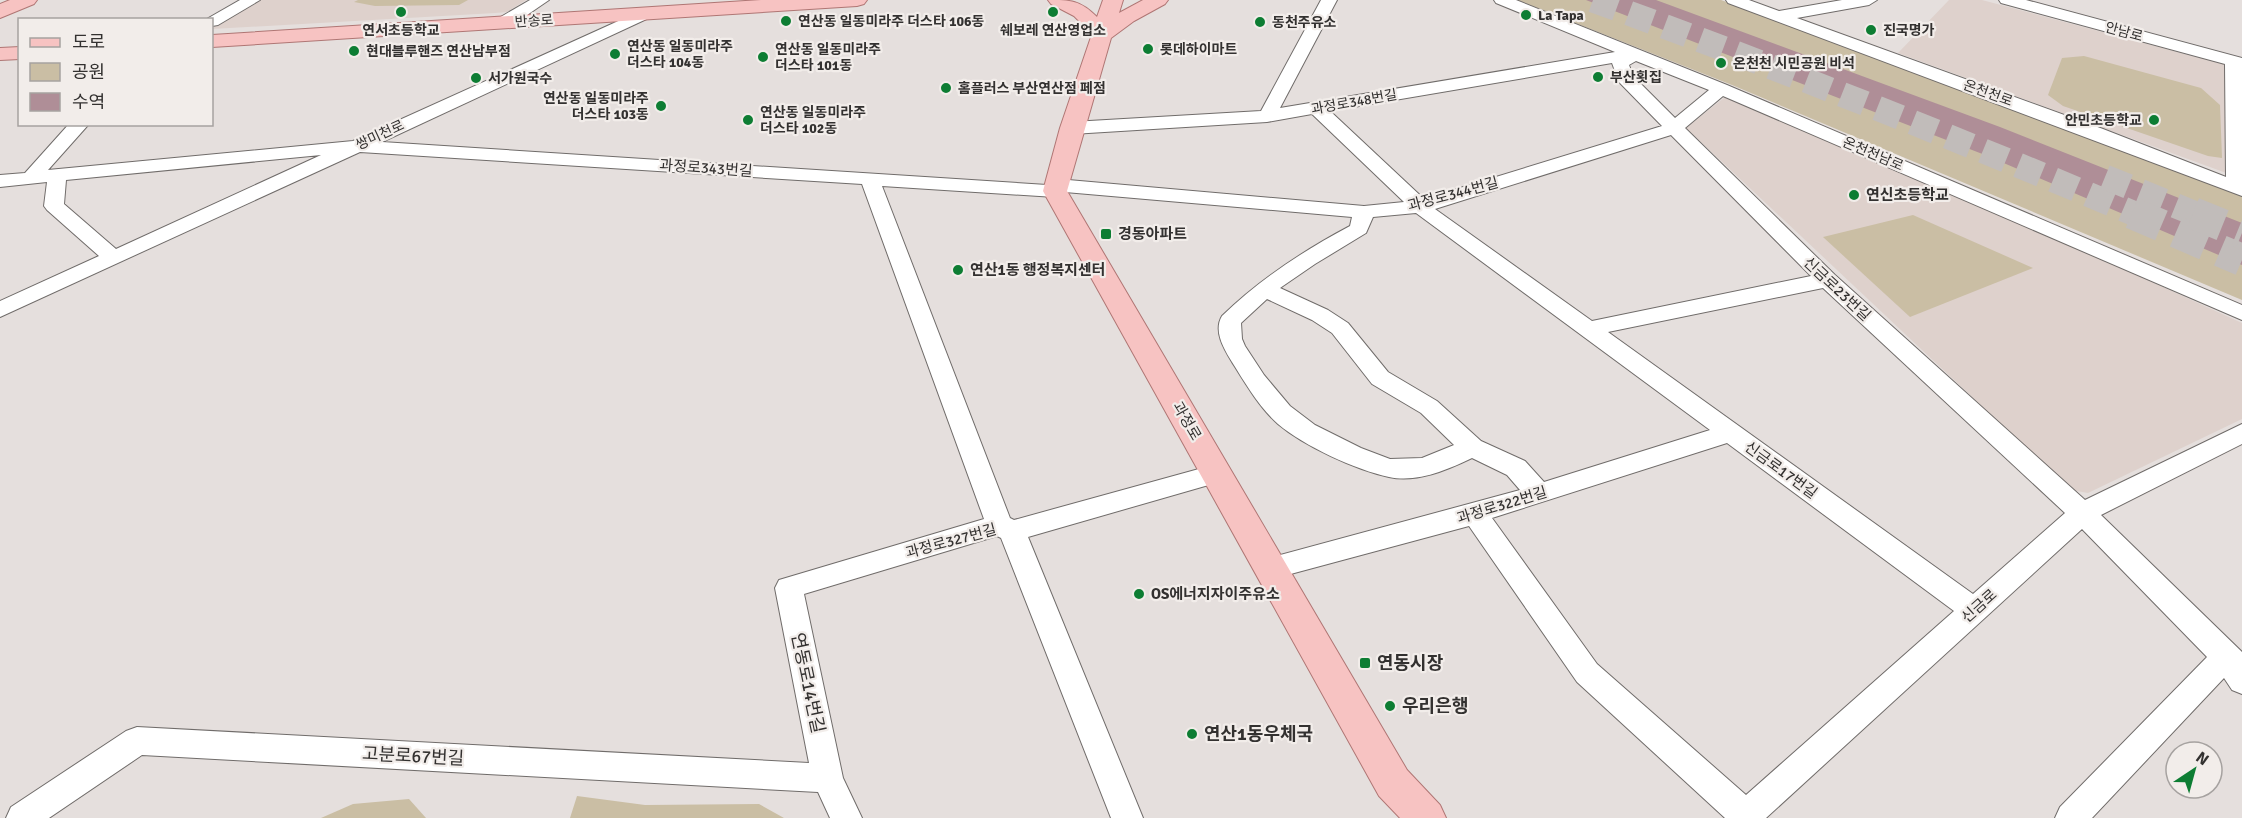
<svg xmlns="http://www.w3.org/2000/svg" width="2242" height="818" font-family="Signika,'Noto Sans KR',sans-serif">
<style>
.built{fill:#ded1cc}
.green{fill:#cabea4}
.water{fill:#af8e97}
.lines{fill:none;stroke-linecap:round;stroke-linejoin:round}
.highway-tunnel-far1{stroke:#c1bcba;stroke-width:25;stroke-dasharray:25 13;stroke-linecap:butt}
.highway-tunnel{stroke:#c1bcba;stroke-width:32;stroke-dasharray:32 16;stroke-linecap:butt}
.minor-casing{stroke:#706c6a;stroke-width:2}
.major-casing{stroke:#af7674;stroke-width:2}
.minor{fill:#fff;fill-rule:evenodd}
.major{fill:#f7c3c2;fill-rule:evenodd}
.poi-dot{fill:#0d7d33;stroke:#f2edea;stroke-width:2}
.labels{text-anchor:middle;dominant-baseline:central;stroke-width:4.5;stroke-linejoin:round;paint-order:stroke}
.far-poi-label{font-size:14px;font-weight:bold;fill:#333130;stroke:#f2edea;text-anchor:start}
.far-street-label{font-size:14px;fill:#333130;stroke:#f2edea}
.street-label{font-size:15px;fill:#333130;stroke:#f2edea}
.poi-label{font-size:15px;font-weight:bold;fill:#333130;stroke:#f2edea;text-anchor:start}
.near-poi-label{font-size:18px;font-weight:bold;fill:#333130;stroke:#f2edea;text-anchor:start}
.near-street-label{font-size:18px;fill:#333130;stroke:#f2edea}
</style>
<rect width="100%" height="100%" fill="#e5dfdd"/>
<g class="built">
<path d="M257,0H526L507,12L495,13L212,29V24Z"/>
<path d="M1949,0H1982L2226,65L2229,174L1898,53Z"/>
<path d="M1725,97L2106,261L2242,323V419L2088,493L2071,490L1686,128Z"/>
</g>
<g class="green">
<path d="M358,0H468L459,5L375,6L354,2Z"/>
<path d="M1517,0H1721L1962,87L2242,196V300L1732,85Z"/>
<path d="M2084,56L2201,88L2220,105L2222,158L2208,156L2063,106L2048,95L2062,58Z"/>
<path d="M1913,215L2033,268L1910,317L1823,237Z"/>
<path d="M577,796L645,805L759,804L784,818H570Z"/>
<path d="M409,799L426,818H321L353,804Z"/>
</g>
<path class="water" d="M1586,0H1656L2000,127L2242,223V265L1985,155Z"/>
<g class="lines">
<g class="highway-tunnel-far1">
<path d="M1593,0C1776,67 1956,138 2135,214"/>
<path d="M2105,177L2196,214"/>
</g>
<g class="highway-tunnel">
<path d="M2132,213L2242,260"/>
<path d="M2193,213L2242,233"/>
</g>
<defs>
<g id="minor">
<path d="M240,0H260L218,25L212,26V20H205Z"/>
<path d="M530,0H549L511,26H499L497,22L499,18Z"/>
<path d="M1321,0H1337L1280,108L1615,52L1496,3L1494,0H1516L1727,85L2242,305V320L1723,96L1685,128L1835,275L2085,500L2242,424V444L2101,515L2242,652V694L2232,690L2224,678L2092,818H2055L2060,807L2207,657L2082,529L1766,818H1725L1577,682L1469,526L1272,579L1262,576L1258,568L1262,560L1520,490L1507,475L1472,458C1447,470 1417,483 1389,477C1356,470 1304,446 1278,424C1260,408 1245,383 1232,362C1224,349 1213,331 1222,316C1260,279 1303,251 1350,226L1352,217L1065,192L1062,195L1055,197L882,186L1010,518L1014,520L1217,464L1226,466L1230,473L1226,480L1028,537L1143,818H1111L1001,538L997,536L804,594L843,778L862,818H830L818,792L142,755L49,818H6L11,807L126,731L137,727L809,763L775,588L779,580L984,519L862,184L360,152L0,317V301L99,256L47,210L44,206L47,182L0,187V175L25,173L69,124H89L48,170L353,141L647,8L655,13L653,16L382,142L1047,185L1050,181L1057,179L1364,206L1404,202L1312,114L1267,122L1072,134L1065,132L1063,128L1065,124L1072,122L1261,111ZM1636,61L1709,90L1675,118L1633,76L1629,65ZM1612,63L1619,82L1662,126L1424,199L1330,111ZM1671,135L1811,276L1592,321L1435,209ZM321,155L116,249L64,204L66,180ZM1416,213L1710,430L1544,482L1525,461L1481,441L1437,401L1388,372L1348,323L1328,310L1280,288L1315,264L1366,233L1373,217ZM1823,288L2065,513L1973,594L1608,332ZM1267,299L1312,320L1332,333L1372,384L1421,413L1454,445L1422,458L1390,459L1361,448L1315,425L1290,406L1264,375L1245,346L1242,339L1241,323ZM1727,443L1954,611L1746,795L1597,664L1492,518Z"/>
<path d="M1726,0H1749L1779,11L1842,0H1877L1869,5L1797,18L2103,129L2226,177L2225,64L2001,3L1999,0H2026L2242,58V196L1728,3Z"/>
</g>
<g id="major">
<path d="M10,0H37L34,4L0,18V4Z"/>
<path d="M761,0H867L864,4L857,6L212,47V35Z"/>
<path d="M1048,0C1071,0 1080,0 1097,17L1103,0H1123L1119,13L1143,0H1168L1165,4L1134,21L1111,38L1067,191L1407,770L1440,805L1446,818H1400L1379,796L1043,191L1060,128L1092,34L1074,16L1051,4Z"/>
<path d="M20,47V59L0,60V48Z"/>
</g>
</defs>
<use href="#minor" class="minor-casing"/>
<use href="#major" class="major-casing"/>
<use href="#minor" class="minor"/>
<use href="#major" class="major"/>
</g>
<g class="poi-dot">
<circle cx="401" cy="12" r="6"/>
<circle cx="1053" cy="12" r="6"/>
<circle cx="1526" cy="15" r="6"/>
<circle cx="786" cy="21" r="6"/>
<circle cx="1260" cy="22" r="6"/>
<circle cx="1871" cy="30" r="6"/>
<circle cx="1148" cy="49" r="6"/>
<circle cx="354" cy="51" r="6"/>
<circle cx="615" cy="54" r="6"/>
<circle cx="763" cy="57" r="6"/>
<circle cx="1721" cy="63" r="6"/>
<circle cx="1598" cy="77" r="6"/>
<circle cx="476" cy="78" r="6"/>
<circle cx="946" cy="88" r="6"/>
<circle cx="661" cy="106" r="6"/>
<circle cx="748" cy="120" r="6"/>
<circle cx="2154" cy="120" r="6"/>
<circle cx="1854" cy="195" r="6"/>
<rect x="1100" y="228" width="12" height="12" rx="3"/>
<circle cx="958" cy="270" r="6"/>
<circle cx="1139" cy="594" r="6"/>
<rect x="1359" y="657" width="12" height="12" rx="3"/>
<circle cx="1390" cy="706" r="6"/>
<circle cx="1192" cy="734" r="6"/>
</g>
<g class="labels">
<g class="far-poi-label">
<text x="1538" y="15">La Tapa</text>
<text x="798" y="21">연산동 일동미라주 더스타 106동</text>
<text x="1272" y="22">동천주유소</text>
<text x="401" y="30" text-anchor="middle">연서초등학교</text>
<text x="1053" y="30" text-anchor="middle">쉐보레 연산영업소</text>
<text x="1883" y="30">진국명가</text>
<text x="627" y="46">연산동 일동미라주<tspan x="627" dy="16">더스타 104동</tspan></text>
<text x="775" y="49">연산동 일동미라주<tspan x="775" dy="16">더스타 101동</tspan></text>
<text x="1160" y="49">롯데하이마트</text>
<text x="366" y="51">현대블루핸즈 연산남부점</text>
<text x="1733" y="63">온천천 시민공원 비석</text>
<text x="1610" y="77">부산횟집</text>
<text x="488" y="78">서가원국수</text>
<text x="958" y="88">홈플러스 부산연산점 페점</text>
<text x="649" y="98" text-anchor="end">연산동 일동미라주<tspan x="649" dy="16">더스타 103동</tspan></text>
<text x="760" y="112">연산동 일동미라주<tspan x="760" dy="16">더스타 102동</tspan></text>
<text x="2142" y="120" text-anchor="end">안민초등학교</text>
</g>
<g class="far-street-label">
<text transform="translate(534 21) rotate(-4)">반송로</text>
<text transform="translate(2124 32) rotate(15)">안남로</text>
<text transform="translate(1988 93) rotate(20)">온천천로</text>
<text transform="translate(1354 102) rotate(-10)">과정로348번길</text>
<text transform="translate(380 135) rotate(-25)">쌍미천로</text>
<text transform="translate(1873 154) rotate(23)">온천천남로</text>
</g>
<g class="street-label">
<text transform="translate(706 168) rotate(4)">과정로343번길</text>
<text transform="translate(1453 194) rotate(-15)">과정로344번길</text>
<text transform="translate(1837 289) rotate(43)">신금로23번길</text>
<text transform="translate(1187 421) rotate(60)">과정로</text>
<text transform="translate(1781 470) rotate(36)">신금로17번길</text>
<text transform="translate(1502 505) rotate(-17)">과정로322번길</text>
<text transform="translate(951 541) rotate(-15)">과정로327번길</text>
<text transform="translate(1979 606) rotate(-42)">신금로</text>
</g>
<g class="poi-label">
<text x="1866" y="195">연신초등학교</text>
<text x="1118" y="234">경동아파트</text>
<text x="970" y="270">연산1동 행정복지센터</text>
<text x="1151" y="594">OS에너지자이주유소</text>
</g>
<g class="near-poi-label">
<text x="1377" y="663">연동시장</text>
<text x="1402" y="706">우리은행</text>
<text x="1204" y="734">연산1동우체국</text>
</g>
<g class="near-street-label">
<text transform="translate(808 683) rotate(78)">연동로14번길</text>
<text transform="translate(413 756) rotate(3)">고분로67번길</text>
</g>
</g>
<rect x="18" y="18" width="195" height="108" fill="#f2edea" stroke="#a6a2a0" stroke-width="1.5"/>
<rect x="30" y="38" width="30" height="9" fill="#f7c3c2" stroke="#a6a2a0" stroke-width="1.5"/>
<text x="72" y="48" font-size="18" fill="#333130">도로</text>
<rect x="30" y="63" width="30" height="18" fill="#cabea4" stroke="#a6a2a0" stroke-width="1.5"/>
<text x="72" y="78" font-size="18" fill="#333130">공원</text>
<rect x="30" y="93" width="30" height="18" fill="#af8e97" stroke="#a6a2a0" stroke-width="1.5"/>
<text x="72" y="108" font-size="18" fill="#333130">수역</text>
<g transform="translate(2194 770) rotate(36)"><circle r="28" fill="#f2edea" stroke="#a6a2a0" stroke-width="1.5"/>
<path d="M0-4.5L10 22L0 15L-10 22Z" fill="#0d7d33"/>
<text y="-9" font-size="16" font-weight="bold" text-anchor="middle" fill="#333130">N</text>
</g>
</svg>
